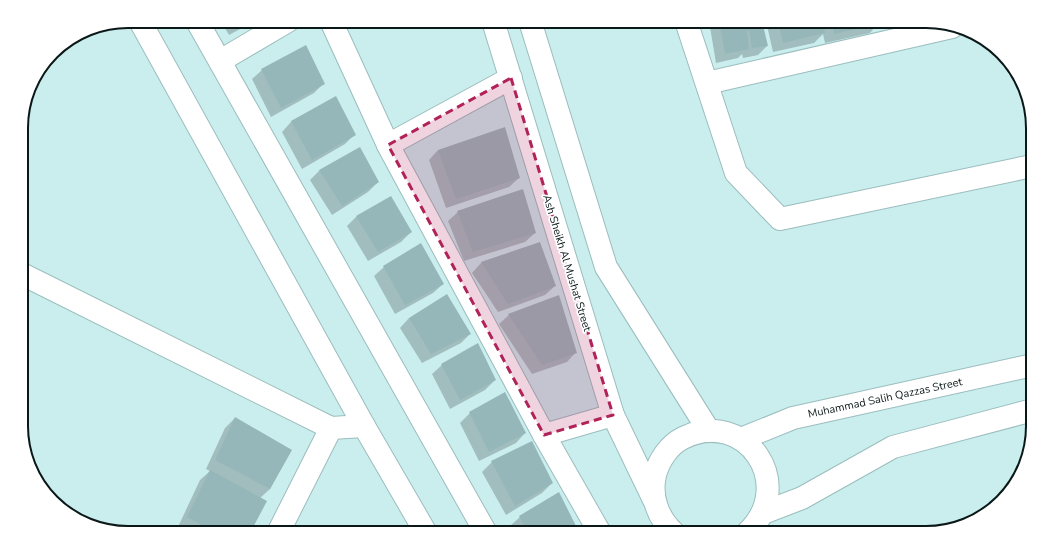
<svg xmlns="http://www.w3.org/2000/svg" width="1054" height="554" font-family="'Nunito Sans',sans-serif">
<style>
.shadow{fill:#0003}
.building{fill:#96b7b9}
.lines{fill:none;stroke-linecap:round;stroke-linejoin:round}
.minor-casing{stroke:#9bbdbe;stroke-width:24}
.minor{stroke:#fff;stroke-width:22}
.marked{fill:#b12258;fill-opacity:0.2;stroke:#b12258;stroke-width:3;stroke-dasharray:8 5;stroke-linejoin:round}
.labels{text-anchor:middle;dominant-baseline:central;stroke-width:3.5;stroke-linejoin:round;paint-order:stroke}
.street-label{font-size:11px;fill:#0b1818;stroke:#fff}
.rim{fill:none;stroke:#0b1818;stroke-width:2}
</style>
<rect width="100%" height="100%" fill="#caedee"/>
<g class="shadow">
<path d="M221,21H255L229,35Z"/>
<path d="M709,21H761L767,46L758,55L743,58L742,54L738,58L716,63Z"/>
<path d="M766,21H883L879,22L870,33L825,43L823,34L814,43L773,52Z"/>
<path d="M262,70L323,84L314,93L271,117L252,79Z"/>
<path d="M335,97L355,134L345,144L302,169L282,132L291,122Z"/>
<path d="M438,150L519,178L509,187L446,208L429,160Z"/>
<path d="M320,170L378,182L368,192L332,215L310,180Z"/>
<path d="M391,197L411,232L401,242L368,261L347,226L356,217Z"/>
<path d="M458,212L535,233L525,242L464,261L448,221Z"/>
<path d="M539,243L555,286L545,295L498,312L472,273L481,263Z"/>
<path d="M384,267L443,284L433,293L395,314L374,276Z"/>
<path d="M509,315L576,352L567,362L532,374L499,324Z"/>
<path d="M409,318L470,334L461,343L422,363L400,328Z"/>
<path d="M442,365L495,380L485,390L450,409L432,374Z"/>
<path d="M470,413L525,433L516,443L479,461L460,423Z"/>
<path d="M235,418L291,450L270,489L260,498L249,533H177L182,529L178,527L200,480L210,471L206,469L225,428Z"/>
<path d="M492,462L552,483L542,493L506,515L482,472Z"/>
<path d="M520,517L577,530L574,533H514L510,526Z"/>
</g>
<g class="building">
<path d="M236,21H248L239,26Z"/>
<path d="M719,21H762L768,46L752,48L749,30L747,31L749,49L725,54Z"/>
<path d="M778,21H823L825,33L783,43Z"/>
<path d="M832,21H880V24L834,34Z"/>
<path d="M306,45L325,84L281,108L261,69Z"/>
<path d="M336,96L356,135L312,160L291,121Z"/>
<path d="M505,127L520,178L456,199L438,150Z"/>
<path d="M360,147L379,182L342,206L319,170Z"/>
<path d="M21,183L29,194L21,202Z"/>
<path d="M523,189L536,233L473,252L457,211Z"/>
<path d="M391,196L412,232L378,252L356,216Z"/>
<path d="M540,242L556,286L508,304L481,262Z"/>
<path d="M421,243L444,284L405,305L383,266Z"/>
<path d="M447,294L471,334L431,354L409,318Z"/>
<path d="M559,295L577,353L542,365L508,314Z"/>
<path d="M478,343L496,380L460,400L441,364Z"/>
<path d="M505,392L526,433L489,452L469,412Z"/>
<path d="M235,417L292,450L270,489L215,460Z"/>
<path d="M532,441L553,483L515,506L491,461Z"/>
<path d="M210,470L267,501L250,533H217L187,517Z"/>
<path d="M559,492L578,530L573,533H528L519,516Z"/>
<path d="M184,525L198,533H180Z"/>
</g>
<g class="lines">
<defs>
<g id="minor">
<path d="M140,21L364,426L426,533"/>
<path d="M197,21L486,533"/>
<path d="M331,21L388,145L511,78"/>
<path d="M493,21L613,415L654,500"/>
<path d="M530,21L606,267L709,431"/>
<path d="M686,21L736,173L780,219L1032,166"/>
<path d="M220,61L288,21"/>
<path d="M707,83L952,27"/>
<path d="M388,145L544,435L613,415"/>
<path d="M22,274L331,428L364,426"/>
<path d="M544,435L600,533"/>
<path d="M741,439L793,418L1033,365"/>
<path d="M763,513L802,498L893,447L1033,410"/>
<path d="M278,533L331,428"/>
<path d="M674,533C658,518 650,497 655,475C659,460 669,445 683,438C746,407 798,485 747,533"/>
</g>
</defs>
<use href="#minor" class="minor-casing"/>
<use href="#minor" class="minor"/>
</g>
<path class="marked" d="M511,78L613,415L544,435L388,145Z"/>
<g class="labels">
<g class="street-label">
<text transform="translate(567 263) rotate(73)">Ash Sheikh Al Mushat Street</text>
<text transform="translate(885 398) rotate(-12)">Muhammad Salih Qazzas Street</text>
</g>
</g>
<path d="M0 0H1054V554H0ZM128 28H926A100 100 0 0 1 1026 128V426A100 100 0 0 1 926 526H128A100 100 0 0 1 28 426V128A100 100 0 0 1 128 28Z" fill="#fff" fill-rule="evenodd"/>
<path class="rim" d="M128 28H926A100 100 0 0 1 1026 128V426A100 100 0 0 1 926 526H128A100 100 0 0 1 28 426V128A100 100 0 0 1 128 28Z"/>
</svg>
